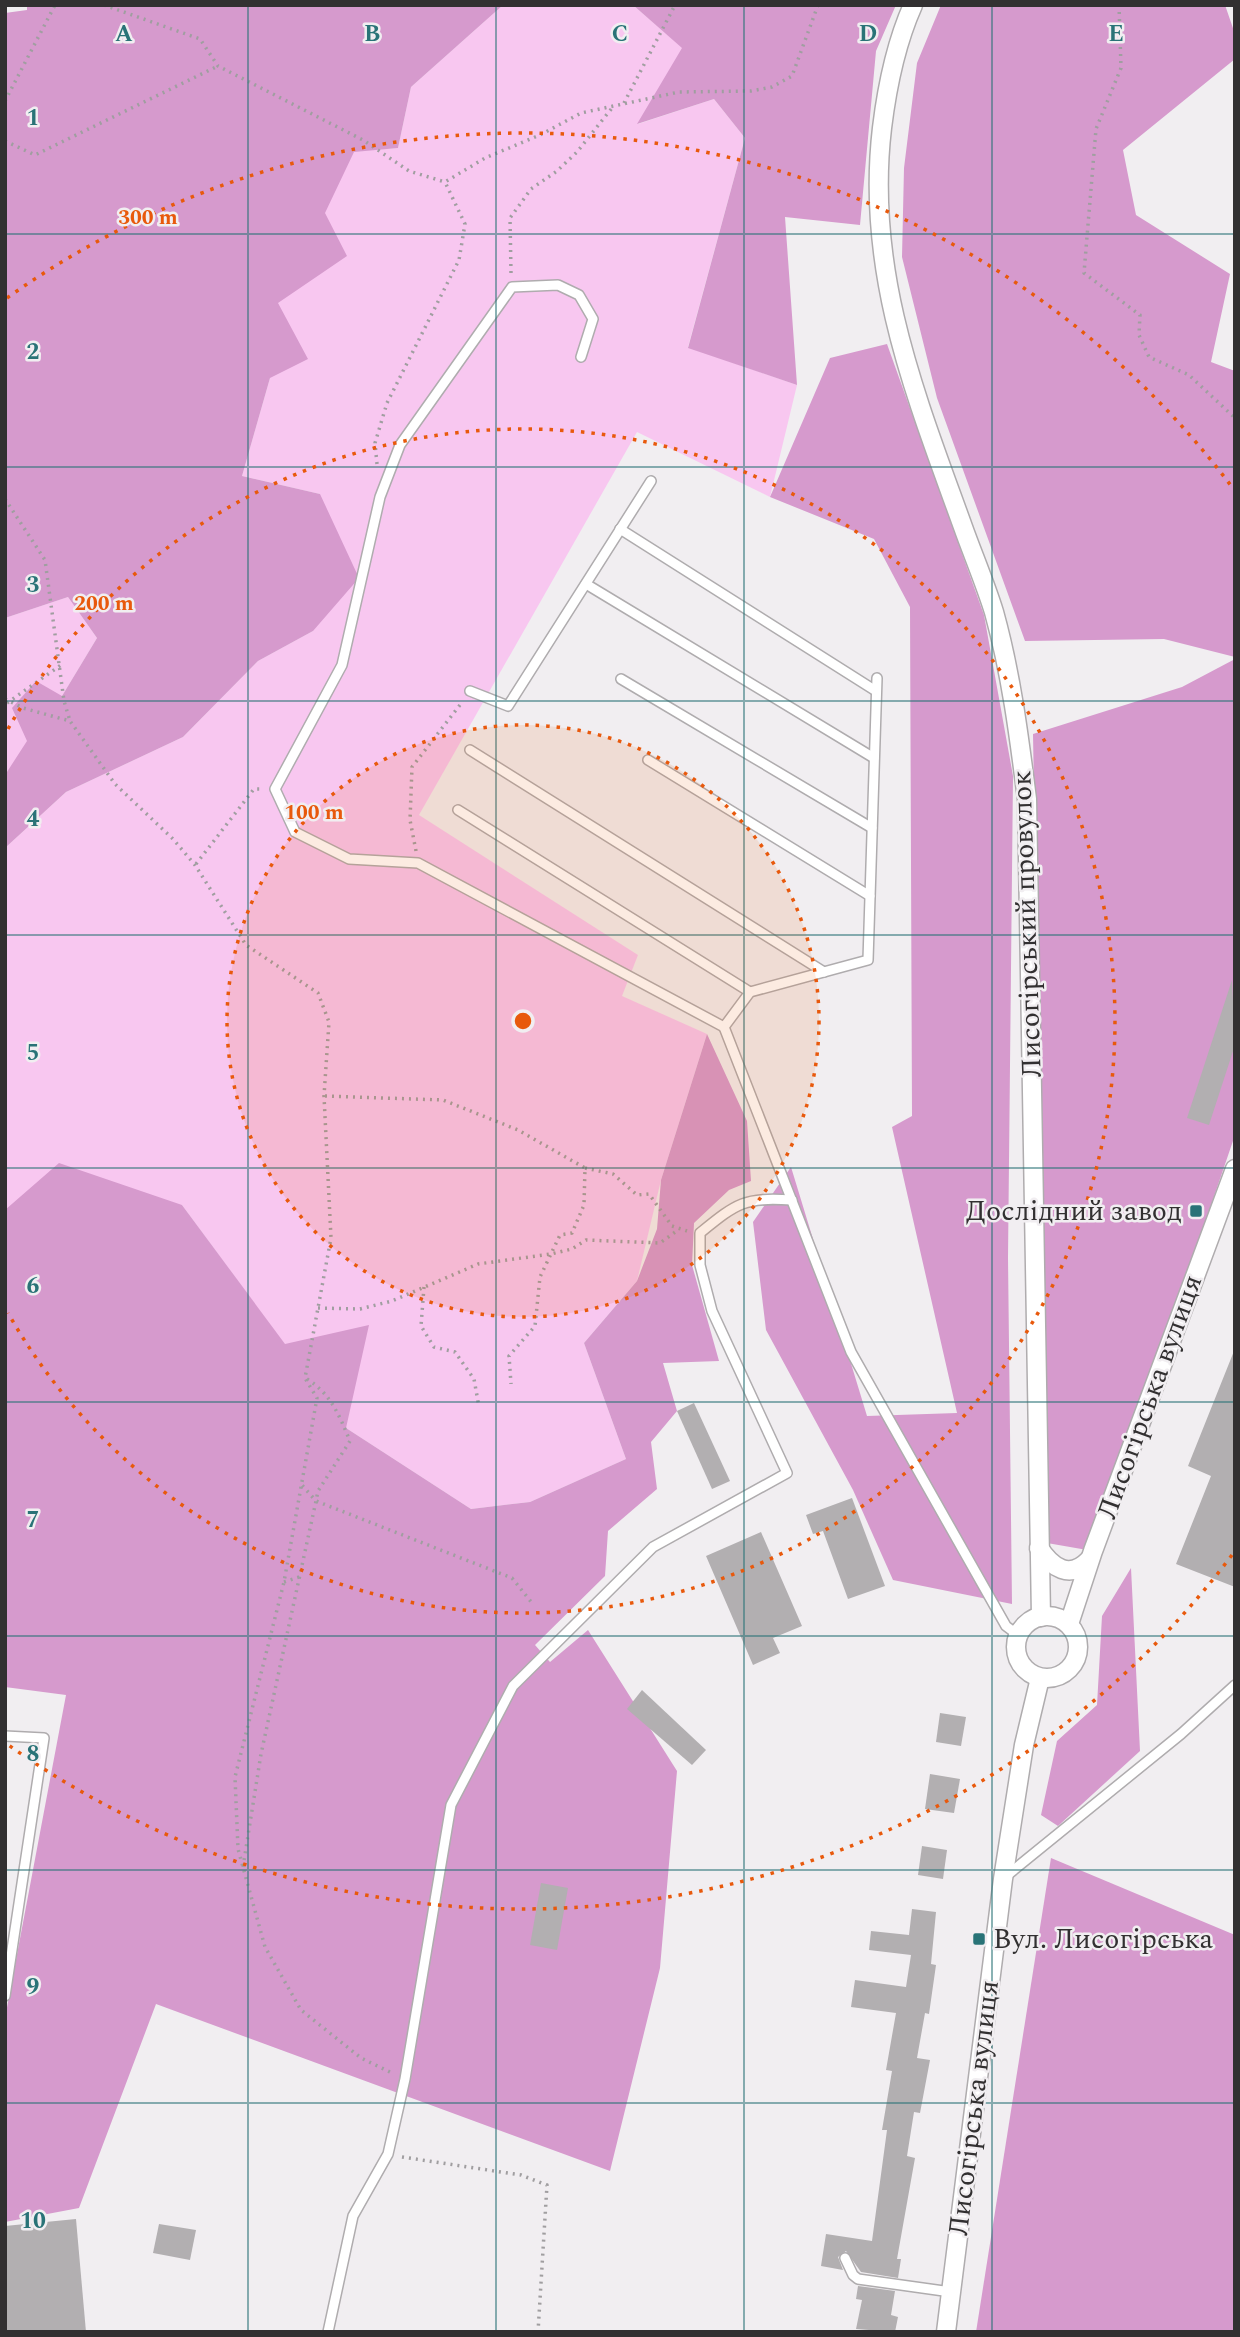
<svg xmlns="http://www.w3.org/2000/svg" width="1240" height="2337" font-family="Spectral,serif">
<style>
.green{fill:#f8c7f0}
.forest{fill:#d69acd}
.building{fill:#b2afb1}
.lines{fill:none;stroke-linecap:round;stroke-linejoin:round}
.lane-casing{stroke:#afacae;stroke-width:12}
.street-casing{stroke:#afacae;stroke-width:21}
.path{stroke:#a09ea0;stroke-width:3.5;stroke-dasharray:2 5;stroke-linecap:butt}
.lane{stroke:#fff;stroke-width:9}
.street{stroke:#fff;stroke-width:18}
.grid{fill:none;stroke:#297377;stroke-width:2;stroke-opacity:0.55}
.ring{fill:none;stroke:#e8590c;stroke-width:3.5;stroke-dasharray:3.5 7}
.poi-dot{fill:#297377;stroke:#f1eef1;stroke-width:2.5}
.labels{text-anchor:middle;dominant-baseline:central;stroke-width:5;stroke-linejoin:round;paint-order:stroke}
.street-label{font-size:28px;fill:#323031;stroke:#f1eef1}
.poi-label{font-size:28px;fill:#323031;stroke:#f1eef1;text-anchor:end}
.grid-label{font-size:23px;text-anchor:middle;font-weight:bold;fill:#297377;stroke:#f1eef1;stroke-width:5;stroke-linejoin:round;paint-order:stroke}
.centre{fill:#e8590c;stroke:#f1eef1;stroke-width:3.5}
.ring-label{font-size:21px;text-anchor:middle;font-weight:bold;fill:#e8590c;stroke:#f1eef1;stroke-width:5;stroke-linejoin:round;paint-order:stroke}
</style>
<rect width="100%" height="100%" fill="#f1eef1"/>
<g class="green">
<path d="M503,5L634,6L683,48L638,124L714,99L745,138L688,347L797,385L770,497L637,432L419,815L638,955L622,996L707,1034L661,1180L637,1281L584,1343L626,1459L530,1502L471,1509L346,1428L182,1205L5,1210V848L66,792L183,737L258,661L313,631L320,494L242,476L270,378L278,303L354,151L398,148L411,87Z"/>
<path d="M68,597L97,638L62,696L5,775V618Z"/>
</g>
<g class="forest">
<path d="M27,5H503L411,87L398,148L354,152L325,213L347,256L278,303L308,359L270,378L242,476L320,494L359,578L313,631L258,661L183,737L66,792L5,848V775L27,741L12,708L36,681L62,696L97,638L68,597L5,618V13L27,10Z"/>
<path d="M633,5H896L876,51L860,225L785,217L797,385L688,348L745,138L714,99L637,124L682,48Z"/>
<path d="M941,5H1225L1235,34V59L1123,150L1136,215L1230,274L1211,362L1235,371V657L1164,639L1025,641L937,398L902,257L904,168L917,63Z"/>
<path d="M887,344L984,615L1013,776L1008,1258L1012,1604L893,1580L853,1490L766,1330L753,1222L791,1167L867,1416L957,1413L892,1127L912,1116L910,607L874,539L770,497L830,358Z"/>
<path d="M1235,659V1135L1093,1551L1047,1543L1033,734L1182,687Z"/>
<path d="M707,1034L747,1121L751,1181L729,1190L694,1223L692,1265L719,1361L663,1363L677,1411L651,1442L657,1489L608,1531L605,1576L535,1645L550,1662L588,1630L677,1771L660,1968L610,2171L156,2004L79,2208L5,2222V2018L66,1695L5,1687V1210L59,1163L182,1205L285,1344L369,1325L346,1428L471,1509L530,1502L626,1459L584,1343L637,1281L657,1229L661,1180Z"/>
<path d="M1131,1568L1140,1751L1058,1826L1041,1815L1057,1741L1097,1705L1102,1616Z"/>
<path d="M1051,1858L1235,1935V2332H976Z"/>
</g>
<g class="building">
<path d="M1232,980L1235,1045L1209,1125L1187,1118Z"/>
<path d="M1234,1351L1235,1352V1587L1176,1564L1211,1476L1188,1466Z"/>
<path d="M694,1403L730,1481L712,1489L677,1411Z"/>
<path d="M852,1498L885,1586L848,1599L823,1531L813,1534L806,1515Z"/>
<path d="M761,1532L802,1626L773,1638L780,1653L753,1665L706,1556Z"/>
<path d="M642,1690L706,1750L692,1765L627,1709Z"/>
<path d="M940,1713L966,1717L961,1746L936,1742Z"/>
<path d="M930,1774L960,1779L954,1813L925,1809Z"/>
<path d="M922,1846L947,1850L943,1879L918,1875Z"/>
<path d="M541,1883L568,1888L557,1950L530,1945Z"/>
<path d="M912,1909L936,1912L931,1964L936,1965L929,2014L925,2013L917,2058L930,2060L920,2113L914,2112L907,2156L915,2158L897,2259H901L898,2278L861,2272L846,2251L838,2257L843,2270L821,2266L826,2234L872,2241L887,2130H882L892,2071L886,2070L896,2013L851,2007L855,1980L906,1987L911,1955L869,1950L871,1931L909,1935Z"/>
<path d="M76,2219L86,2332H5V2226Z"/>
<path d="M159,2224L196,2230L190,2260L153,2253Z"/>
<path d="M858,2286L895,2291L891,2315L898,2317L895,2332L856,2329L862,2300L856,2299Z"/>
</g>
<g class="lines">
<defs>
<g id="lane">
<path d="M581,357L593,319L579,295L558,285L512,287L400,445L380,497L342,665L275,789L295,832L349,859L418,863L724,1027"/>
<path d="M620,529L876,691"/>
<path d="M586,584L874,758"/>
<path d="M877,678L868,960L750,992L724,1027L851,1352L1006,1626L1018,1635"/>
<path d="M621,679L872,828"/>
<path d="M470,691L508,706L651,481"/>
<path d="M470,750L824,972"/>
<path d="M648,760L870,896"/>
<path d="M458,810L750,992"/>
<path d="M5,1736L44,1738L5,1996"/>
<path d="M1005,1877L1181,1734L1235,1685"/>
<path d="M845,2258L853,2275L858,2279L951,2292"/>
<path d="M328,2332L353,2216L388,2154L405,2079L451,1805L513,1686L653,1547L787,1473L712,1311L700,1265V1233C737,1203 744,1197 792,1200"/>
</g>
<g id="street">
<path d="M913,5C896,43 887,87 882,128C865,272 915,394 963,527C973,555 985,583 994,612C1011,673 1019,736 1027,799L1041,1617"/>
<path d="M1039,1548C1052,1568 1070,1580 1089,1560"/>
<circle cx="1047" cy="1647" r="31"/>
<path d="M1069,1624L1093,1551L1235,1169"/>
<path d="M946,2332L1003,1879L1024,1745L1040,1678"/>
</g>
</defs>
<use href="#lane" class="lane-casing"/>
<use href="#street" class="street-casing"/>
<g class="path">
<path d="M104,5L200,39L218,66L363,140L409,171L445,182L485,158L540,135L581,113L679,92L751,91L772,87L792,76L818,5"/>
<path d="M1119,5L1121,68L1096,129L1084,273L1140,315L1139,335L1149,357L1189,375L1235,418"/>
<path d="M5,101L55,5"/>
<path d="M624,103L675,5"/>
<path d="M5,141L35,155L218,66"/>
<path d="M511,273L510,218L531,189L557,171L577,152L612,108"/>
<path d="M377,464L375,443L387,403L459,260L465,224L445,182"/>
<path d="M5,499L45,560L64,701L70,721"/>
<path d="M5,699L23,708L70,721L115,784L173,839L195,865L246,945L318,993L329,1022L324,1096L331,1238L305,1378L317,1398L284,1582L235,1777L238,1849L265,1947L301,2010L361,2058L392,2073"/>
<path d="M7,703L61,665"/>
<path d="M416,851L410,820L412,767L463,701"/>
<path d="M196,864L254,789H263"/>
<path d="M325,1096L443,1100L518,1130L585,1168L584,1205L572,1233L560,1235L540,1277L535,1326L509,1356L511,1384"/>
<path d="M585,1168L613,1174L637,1195L649,1194L672,1226L687,1231"/>
<path d="M424,1287L421,1326L434,1347L455,1352L474,1379L479,1407"/>
<path d="M318,1308L360,1309L392,1301L478,1264L551,1254L572,1249L586,1240L660,1243L678,1230"/>
<path d="M307,1379C331,1394 339,1415 350,1441L318,1491L316,1501L512,1578L532,1603"/>
<path d="M284,1582L302,1576"/>
<path d="M243,1867L261,1754L316,1501L301,1484"/>
<path d="M402,2157L521,2175L547,2185L538,2332"/>
</g>
<use href="#lane" class="lane"/>
<use href="#street" class="street"/>
</g>
<path class="grid" d="M248,5V2332M496,5V2332M744,5V2332M992,5V2332M5,234H1235M5,467H1235M5,701H1235M5,935H1235M5,1168H1235M5,1402H1235M5,1636H1235M5,1870H1235M5,2103H1235"/>
<circle cx="523" cy="1021" r="296" fill="#e8590c" fill-opacity=".12"/>
<g class="ring">
<circle cx="523" cy="1021" r="296"/>
<path d="M8 729A592 592 0 1 1 8 1313"/>
<path d="M1232 1555A888 888 0 0 1 7 1744M7 298A888 888 0 0 1 1232 487"/>
</g>
<g class="poi-dot">
<rect x="1189" y="1204" width="14" height="14" rx="3.5"/>
<rect x="972" y="1932" width="14" height="14" rx="3.5"/>
</g>
<g class="labels">
<g class="street-label">
<text transform="translate(1027 924) rotate(-92)">Лисогірський провулок</text>
<text transform="translate(1150 1397) rotate(-70)">Лисогірська вулиця</text>
<text transform="translate(974 2108) rotate(-83)">Лисогірська вулиця</text>
</g>
<g class="poi-label">
<text x="1182" y="1211">Дослідний завод</text>
<text x="993" y="1939" text-anchor="start">Вул. Лисогірська</text>
</g>
</g>
<g class="grid-label">
<text x="124" y="41">A</text>
<text x="372" y="41">B</text>
<text x="620" y="41">C</text>
<text x="868" y="41">D</text>
<text x="1116" y="41">E</text>
<text x="33" y="125">1</text>
<text x="33" y="359">2</text>
<text x="33" y="592">3</text>
<text x="33" y="826">4</text>
<text x="33" y="1060">5</text>
<text x="33" y="1293">6</text>
<text x="33" y="1527">7</text>
<text x="33" y="1761">8</text>
<text x="33" y="1994">9</text>
<text x="33" y="2228">10</text>
</g>
<circle cx="523" cy="1021" r="10" class="centre"/>
<g class="ring-label">
<text x="148" y="224">300 m</text>
<text x="104" y="610">200 m</text>
<text x="314" y="819">100 m</text>
</g>
<rect width="1240" height="2337" fill="none" stroke="#323031" stroke-width="14"/>
</svg>
